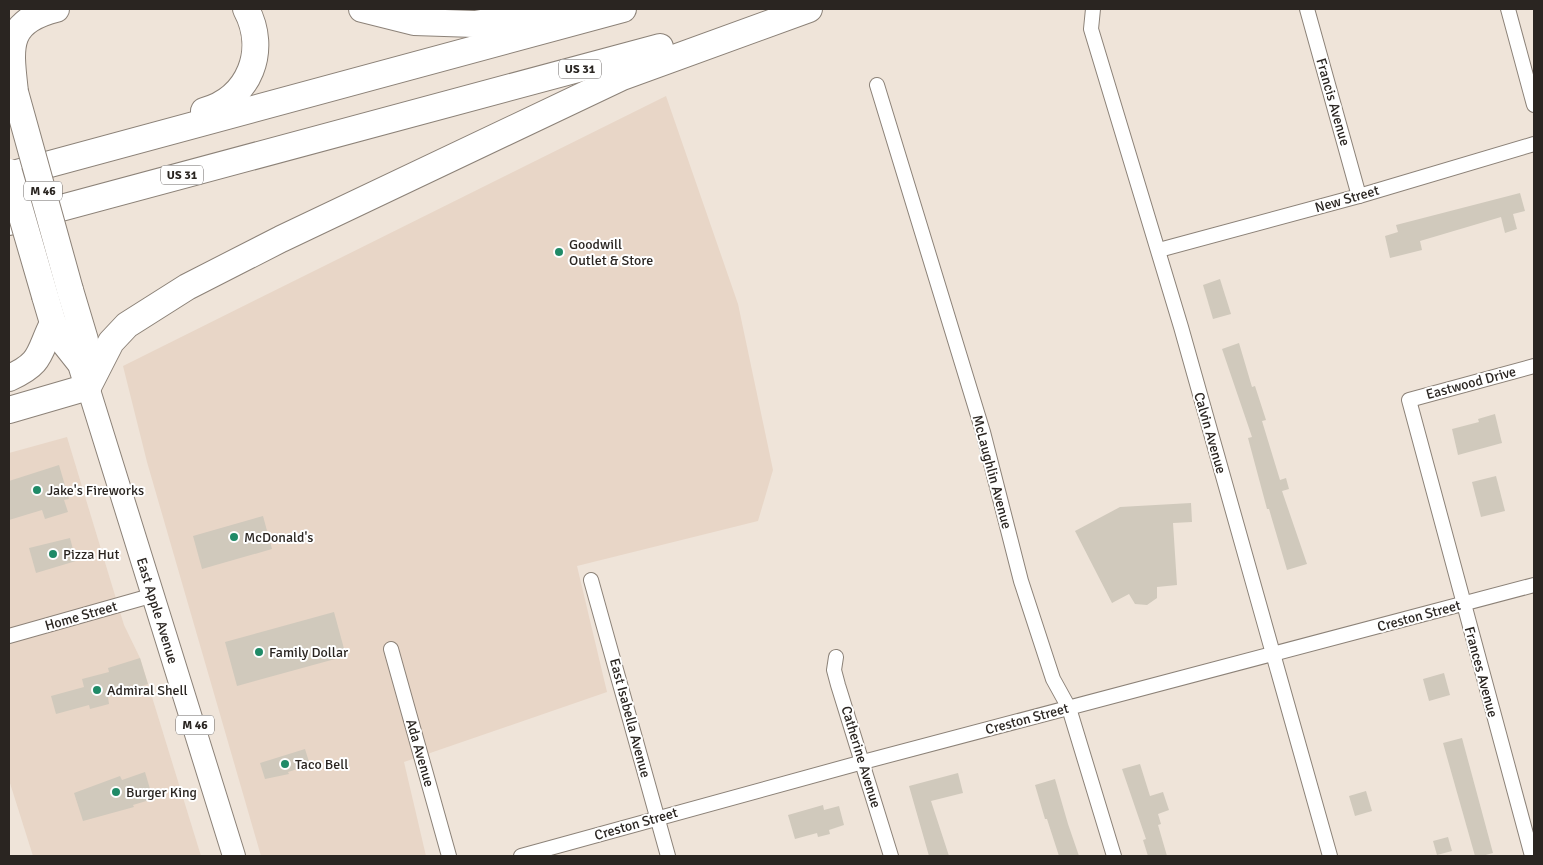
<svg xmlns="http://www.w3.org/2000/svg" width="1543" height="865" font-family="Signika,sans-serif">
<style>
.built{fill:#e8d6c7}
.building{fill:#d0c9bc}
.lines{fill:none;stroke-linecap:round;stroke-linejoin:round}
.street-casing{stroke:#8c8278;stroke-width:16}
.primary-casing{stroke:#8c8278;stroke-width:24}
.highway-casing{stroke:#8c8278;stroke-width:28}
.street{stroke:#fff;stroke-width:14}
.primary{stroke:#fff;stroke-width:22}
.highway{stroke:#fff;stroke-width:26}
.highway-bridge-casing{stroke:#8c8278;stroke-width:28;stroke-linecap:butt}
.highway-bridge{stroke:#fff;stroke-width:26}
.poi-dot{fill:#1f8a67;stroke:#fff;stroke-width:2}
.labels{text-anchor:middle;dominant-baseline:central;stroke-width:4;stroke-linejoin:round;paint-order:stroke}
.shield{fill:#fff;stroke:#6a6664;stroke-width:1}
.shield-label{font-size:12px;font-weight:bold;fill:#2a2521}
.street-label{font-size:14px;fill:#2a2521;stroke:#fff}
.poi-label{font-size:14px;fill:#2a2521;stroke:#fff;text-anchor:start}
</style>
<rect width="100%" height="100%" fill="#efe4d9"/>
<g class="built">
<path d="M666,96L738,304L773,470L758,521L577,566L607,692L404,762L426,856H261L147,462L123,366Z"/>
<path d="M67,437L124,625L140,658L201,856H33L9,780V453Z"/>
</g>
<g class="building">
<path d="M1520,193L1525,211L1513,214L1517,229L1505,233L1501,217L1420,241L1422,250L1390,258L1385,236L1398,232L1396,225Z"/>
<path d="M1220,279L1231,314L1213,319L1203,285Z"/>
<path d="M1239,343L1252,387L1255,386L1266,420L1262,421L1280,480L1286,478L1289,489L1282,491L1307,564L1287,570L1269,509H1267L1248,438L1252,437L1222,349Z"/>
<path d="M1495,414L1502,443L1458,455L1452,429L1479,422L1478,419Z"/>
<path d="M59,465L69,499L64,500L68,512L45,519L42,510L9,520V481Z"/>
<path d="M1496,476L1505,511L1481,517L1472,482Z"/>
<path d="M1191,503L1192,522L1173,523L1177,585L1157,587V598L1147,605L1135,604L1129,594L1112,603L1075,531L1120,507Z"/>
<path d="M263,516L272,549L202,569L193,536Z"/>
<path d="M70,538L76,561L36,573L29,548Z"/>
<path d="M334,612L346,656L237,686L225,642Z"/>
<path d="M140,658L148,684L108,697L109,704L90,709L89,705L56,714L51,696L84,687L82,679L109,672L108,668Z"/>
<path d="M1444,673L1450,695L1429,701L1423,679Z"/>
<path d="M1462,738L1493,853L1482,856H1475L1443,743Z"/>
<path d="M305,749L310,765L288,772L289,774L265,779L260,763Z"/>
<path d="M1140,764L1150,796L1163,792L1169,810L1158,814L1161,824L1158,825L1167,856H1148L1143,840L1146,839L1122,769Z"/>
<path d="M145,772L153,799L133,805L134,807L83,821L74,793L120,776L122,780Z"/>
<path d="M958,773L963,793L931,801L949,856H929L909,786Z"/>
<path d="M1055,779L1068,824L1079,856H1059L1047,819H1045L1035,785Z"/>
<path d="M1366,791L1372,811L1355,816L1349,796Z"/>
<path d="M823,805L824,810L839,806L844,825L829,830L830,834L818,837L817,833L795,839L788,815Z"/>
<path d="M1448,837L1452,851L1437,855L1433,841Z"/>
</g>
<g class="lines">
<defs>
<g id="street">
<path d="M1093,9L1091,29L1181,327L1330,856"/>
<path d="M1307,9L1359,196"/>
<path d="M1508,9L1534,105"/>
<path d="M877,85L983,432L1021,581L1053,679L1069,708L1114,856"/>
<path d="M1159,250L1359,196L1534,144"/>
<path d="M591,580L668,856"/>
<path d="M9,636L154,595"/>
<path d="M391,649L449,856"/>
<path d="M836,657L834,670L838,685L891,856"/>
<path d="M521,856L863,762L1534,585"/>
<path d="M1532,856L1409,400L1534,366"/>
</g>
<g id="primary">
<path id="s1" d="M88,387L234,856"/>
</g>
<g id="highway">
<path d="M362,9L414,22L475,24L560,10"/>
<path d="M15,92C10,47 5,22 56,9"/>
<path d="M204,111C250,98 268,50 246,9"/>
<path d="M13,174L623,9"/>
<path d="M9,222L660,47"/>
<path d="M70,290L85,340L81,364"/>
<path d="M45,296L53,323L62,340L81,364L88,387"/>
<path d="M9,378C43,363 38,353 53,323"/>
<path d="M9,410L88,387L111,342L127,325L187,287L281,239L622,77L809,9"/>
</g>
</defs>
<use href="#street" class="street-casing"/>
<use href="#primary" class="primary-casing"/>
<use href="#highway" class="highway-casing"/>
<use href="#street" class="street"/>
<use href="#primary" class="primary"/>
<use href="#highway" class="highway"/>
<defs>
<g id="highway-bridge">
<path d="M15,92L70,290"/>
<path d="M9,172L45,296"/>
</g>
</defs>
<use href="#highway-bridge" class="highway-bridge-casing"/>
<use href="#highway-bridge" class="highway-bridge"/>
</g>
<g class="poi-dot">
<circle cx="559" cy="252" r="5"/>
<circle cx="37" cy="490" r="5"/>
<circle cx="234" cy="537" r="5"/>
<circle cx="53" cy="554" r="5"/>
<circle cx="259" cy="652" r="5"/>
<circle cx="97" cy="690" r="5"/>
<circle cx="285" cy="764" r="5"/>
<circle cx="116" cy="792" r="5"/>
</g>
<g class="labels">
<g class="shield">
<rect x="559" y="59.5" width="42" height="19" rx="4"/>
<rect x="161" y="165.5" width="42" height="19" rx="4"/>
<rect x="24" y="181.5" width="38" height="19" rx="4"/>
<rect x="176" y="715.5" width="38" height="19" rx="4"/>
</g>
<g class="shield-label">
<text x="580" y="69">US 31</text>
<text x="182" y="175">US 31</text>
<text x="43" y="191">M 46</text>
<text x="195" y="725">M 46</text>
</g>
<g class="street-label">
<text transform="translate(1333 102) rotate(74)">Francis Avenue</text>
<text transform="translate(1347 199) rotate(-16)">New Street</text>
<text transform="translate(1471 383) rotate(-15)">Eastwood Drive</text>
<text transform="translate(1210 433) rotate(74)">Calvin Avenue</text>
<text transform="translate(992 472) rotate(75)">McLaughlin Avenue</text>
<text stroke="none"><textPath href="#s1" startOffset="234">East Apple Avenue</textPath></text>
<text transform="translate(81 616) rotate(-16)">Home Street</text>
<text transform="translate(1419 616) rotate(-15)">Creston Street</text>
<text transform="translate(1481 672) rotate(75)">Frances Avenue</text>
<text transform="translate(630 718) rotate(75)">East Isabella Avenue</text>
<text transform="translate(1027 719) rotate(-15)">Creston Street</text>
<text transform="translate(420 753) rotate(74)">Ada Avenue</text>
<text transform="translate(861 757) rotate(73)">Catherine Avenue</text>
<text transform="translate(636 824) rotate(-16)">Creston Street</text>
</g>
<g class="poi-label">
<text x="569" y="244">Goodwill<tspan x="569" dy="16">Outlet &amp; Store</tspan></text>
<text x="47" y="490">Jake's Fireworks</text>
<text x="244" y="537">McDonald's</text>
<text x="63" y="554">Pizza Hut</text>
<text x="269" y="652">Family Dollar</text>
<text x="107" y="690">Admiral Shell</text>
<text x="295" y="764">Taco Bell</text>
<text x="126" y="792">Burger King</text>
</g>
</g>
<rect width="1543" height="865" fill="none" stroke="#2a2521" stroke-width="20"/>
</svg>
